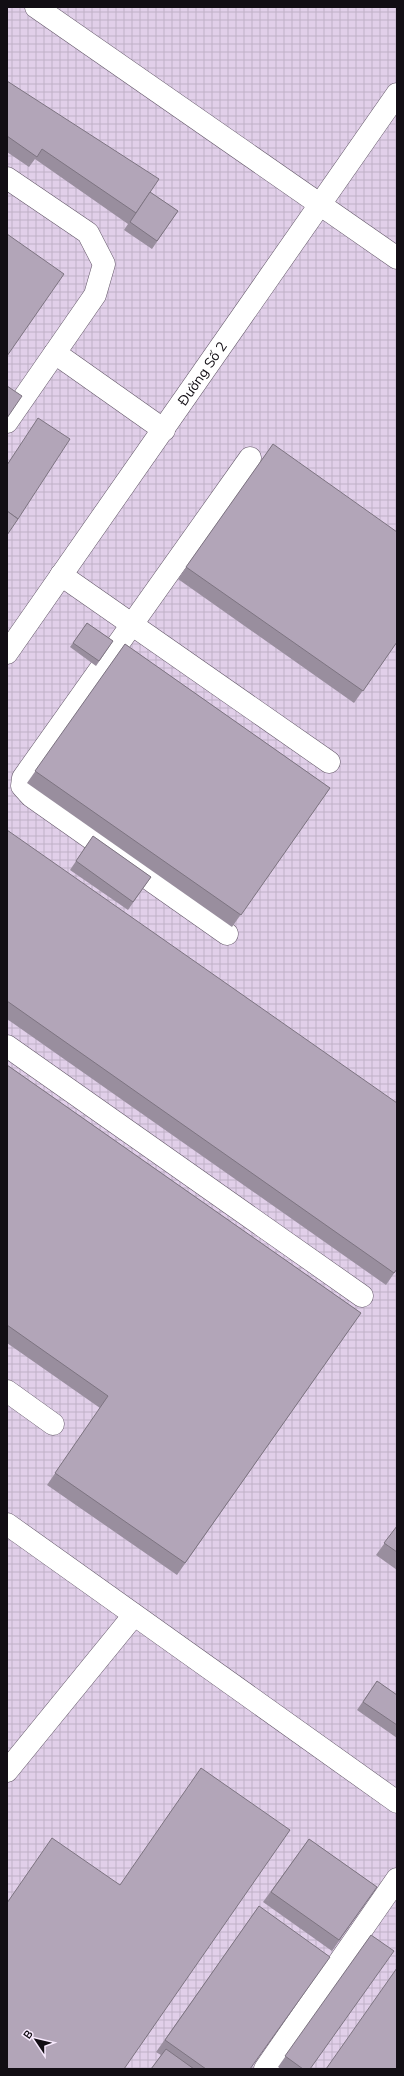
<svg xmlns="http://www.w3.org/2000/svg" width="404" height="2076" font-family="'Nunito Sans',sans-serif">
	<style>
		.industrial { fill: url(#industrial-grid) }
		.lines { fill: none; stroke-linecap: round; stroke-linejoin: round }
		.minor-casing { stroke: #65596a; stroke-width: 23 }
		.minor { stroke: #fff; stroke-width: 22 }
		.wall { fill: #998e9e }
		.building { fill: #b2a5b8; stroke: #7d7481 }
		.labels { text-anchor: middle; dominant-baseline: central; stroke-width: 3; stroke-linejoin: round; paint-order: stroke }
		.street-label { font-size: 14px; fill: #120e14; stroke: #f8eafe }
	</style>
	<defs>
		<pattern id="industrial-grid" width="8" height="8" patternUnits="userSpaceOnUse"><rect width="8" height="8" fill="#e1cfe9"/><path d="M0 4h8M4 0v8" fill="none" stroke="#c0b1c7"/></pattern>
	</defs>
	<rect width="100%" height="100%" fill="#ebddf1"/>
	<!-- industrial -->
	<rect class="industrial" x="7" y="7" width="390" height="2062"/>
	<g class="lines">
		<!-- minor casing -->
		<g class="minor-casing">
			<g id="minor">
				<path d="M36,7L397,258"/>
				<path d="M7,178L88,233L104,264L95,295L7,422"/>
				<path d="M55,353L164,430"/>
				<path d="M61,575L329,762"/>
				<path id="s1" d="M7,653L397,94"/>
				<path d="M227,934L31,796L22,786L23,778L250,458"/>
				<path d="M7,1046L362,1296"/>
				<path d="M7,1391L53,1424"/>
				<path d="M7,1524L397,1802"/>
				<path d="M7,1771L134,1615"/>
				<path d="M265,2069L397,1879"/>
			</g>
		</g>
		<!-- minor -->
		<use href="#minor" class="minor"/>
	</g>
	<!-- wall -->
	<g class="wall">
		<path d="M7,81L150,192L178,211L152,249L124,230L128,224L35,159L29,167L7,152Z"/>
		<path d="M273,444L397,642L354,703L178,579Z"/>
		<path d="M87,623L113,641L96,666L70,647Z"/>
		<path d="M125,644L330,788L232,927L27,783Z"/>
		<path d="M7,830L397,1269L386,1285L7,1019Z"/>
		<path d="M93,836L151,877L128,910L70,870Z"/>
		<path d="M7,1065L361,1313L177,1575L47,1485L100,1408L7,1343Z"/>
		<path d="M397,1526V1570L376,1555Z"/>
		<path d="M377,1681L397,1695V1738L357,1710Z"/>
		<path d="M309,1839L377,1887L332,1951L263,1902Z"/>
		<path d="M259,1906L250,2069H151L161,2055L156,2052Z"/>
		<path d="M371,1935L310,2069H281L278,2067Z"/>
	</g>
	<!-- building -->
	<g class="building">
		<path d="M7,81L159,179L136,213L42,149L37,157L7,136Z"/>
		<path d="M150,192L178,211L157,241L130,222Z"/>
		<path d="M7,234L64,274L7,356Z"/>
		<path d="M7,386L22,396L7,418Z"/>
		<path d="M38,418L70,439L18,519L7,511V465Z"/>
		<path d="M273,444L397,532V642L363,691L186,567Z"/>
		<path d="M7,511L18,519L7,535Z"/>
		<path d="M87,623L113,641L99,661L73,643Z"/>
		<path d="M125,644L330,788L241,915L35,771Z"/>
		<path d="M7,830L397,1103V1269L394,1273L7,1001Z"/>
		<path d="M93,836L151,877L133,902L76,861Z"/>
		<path d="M7,1065L361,1313L185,1563L55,1473L108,1396L7,1325Z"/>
		<path d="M397,1526V1552L384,1543Z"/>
		<path d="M377,1681L397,1695V1725L363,1702Z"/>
		<path d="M201,1768L290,1830L124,2069H7V1903L52,1838L120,1885Z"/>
		<path d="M309,1839L377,1887L339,1940L271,1892Z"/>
		<path d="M259,1906L330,1957L250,2069H206L165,2040Z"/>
		<path d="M371,1935L394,1951L310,2069H303L285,2056Z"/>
		<path d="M397,1968V2069H326Z"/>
		<path d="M166,2049L194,2069H151Z"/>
	</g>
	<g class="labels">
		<!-- street labels -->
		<g class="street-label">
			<text stroke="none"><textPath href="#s1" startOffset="341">Đường Số 2</textPath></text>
		</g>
	</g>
	<!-- border -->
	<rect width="404" height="2076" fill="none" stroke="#120e14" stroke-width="16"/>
	<!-- north arrow -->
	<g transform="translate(36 2040) rotate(305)" stroke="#f8eafe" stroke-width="3" paint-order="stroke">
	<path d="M0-3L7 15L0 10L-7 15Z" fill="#120e14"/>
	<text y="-6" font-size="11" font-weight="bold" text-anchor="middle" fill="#120e14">B</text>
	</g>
</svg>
